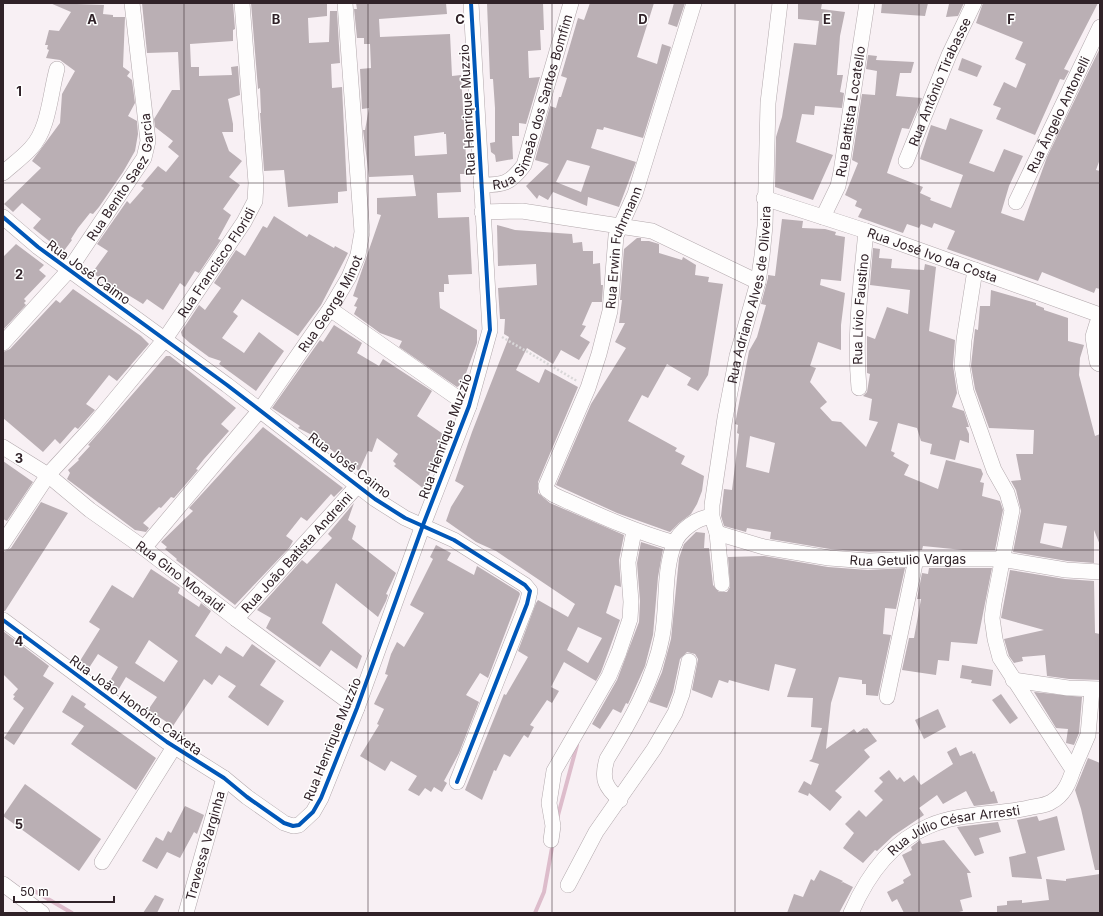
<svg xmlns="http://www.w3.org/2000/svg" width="1103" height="916" font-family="Inter,sans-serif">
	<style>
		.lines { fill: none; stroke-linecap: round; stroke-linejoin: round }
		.stream { stroke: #ddbccb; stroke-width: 4 }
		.building { fill: #baafb4; fill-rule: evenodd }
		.minor-casing { stroke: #b2a8ac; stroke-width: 16 }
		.secondary-casing { stroke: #b2a8ac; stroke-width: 22 }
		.path { stroke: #d9d7d8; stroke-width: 2.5; stroke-dasharray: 2 2; stroke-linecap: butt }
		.minor { stroke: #fefdfd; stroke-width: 15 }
		.secondary { stroke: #fefdfd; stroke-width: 21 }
		.cycleway-casing { stroke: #fff; stroke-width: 6 }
		.cycleway { stroke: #0057b8; stroke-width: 4 }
		.grid { fill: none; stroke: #302228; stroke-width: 1; stroke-opacity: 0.55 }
		.labels { text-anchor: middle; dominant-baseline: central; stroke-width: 3; stroke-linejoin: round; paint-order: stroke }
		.street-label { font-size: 13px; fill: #302228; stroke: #fff }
		.grid-label { font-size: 13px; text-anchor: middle; font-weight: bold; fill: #302228; stroke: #fff; stroke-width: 3; stroke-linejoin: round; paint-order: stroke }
	</style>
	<rect width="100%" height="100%" fill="#f8f0f4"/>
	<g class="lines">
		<!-- stream -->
		<g class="stream">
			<path d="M557,819L577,745"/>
			<path d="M31,889L72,913"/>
			<path d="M535,913L544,892L553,842"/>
		</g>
	</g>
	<!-- building -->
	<g class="building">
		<path d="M50,3L104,5L103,14L113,15V17H125L123,67L130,72L127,76L132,80L135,103L128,116L137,121L138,134L135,151L123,172L99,207L93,214L90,213L78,228L71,239L72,240L63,252L33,228L41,219L22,203L13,212L4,204L41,168L32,161L60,123L62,94L75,71L60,60L46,58L49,50L47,49L48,45H45L49,30L59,31L71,12Z"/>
		<path d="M142,3H233L235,29L233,30V41L190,44L191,67H199V76L232,75L231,67L238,66L240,95L228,99L233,124V132H222L229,151L242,161L229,177L240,185L223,209L231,215L218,239L221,240L199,273L195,271L185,287L180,283L163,310L147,299L143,304L92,273L108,251L97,244L127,201L130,204L144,188L141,186L158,166L166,172L179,156L168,147L173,141L155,127L154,119L172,90H180L178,52L147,53Z"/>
		<path d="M251,3H327V16L308,18L309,43L329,42L330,11H337L340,63L331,64L332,88L342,87L347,191L338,192V203L288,207L284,170L264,171L260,113H261L260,88L258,89Z"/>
		<path d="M356,3H446L447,14L379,19L380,37L450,34L452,76L461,75L467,174H460L461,192L437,193L438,218L469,217L472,274L448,275L449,284H444V292H439L440,308L477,330V343L462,384L457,387L399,347L402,341L380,333L354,314L357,307L354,306L358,298L353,296L381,215L377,214V198L416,196L413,175L369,177L363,130H365L369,108L362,109L360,69L371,68L370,44H364V38H357L354,9H357ZM444,132V134H446L447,154L415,156L414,136Z"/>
		<path d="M487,3H543L544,30H540L541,50L528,51L529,78L540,77L526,124L519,123V136H512L513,159L496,162L495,155L491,152L490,143L495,142V108L493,79H490Z"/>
		<path d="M590,3H654L637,57L657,64L662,44L671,47L643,138L604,127L603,130L597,129L591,148L636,162L619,207L588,197L587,206L553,192L548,200L539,195L537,199L526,186L549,164L535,160L550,106L556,108L559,97H561L567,78L561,76L578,18L584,20ZM567,160L590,166L581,192L556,182Z"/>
		<path d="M674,3H685L677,27L668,24Z"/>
		<path d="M798,3H822L821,9L845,12L840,36L837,75H843L840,92L844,93L842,108L815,106L814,115L802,114L796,142L833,155L813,200L775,187L776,137L782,117L794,43L816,45L819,21L798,19Z"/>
		<path d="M882,3H928L925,16L881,13Z"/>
		<path d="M952,3H964L958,16L946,17L949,4Z"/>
		<path d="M983,3H1098L1064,69L1069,71L1064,80L1060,79L1035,135L996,119L1001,108L993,105L1004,82L1016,88L1026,64L1015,59L1023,42L976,23Z"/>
		<path d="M1100,48V159L1096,170L1100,171V289L1096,288L1094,293L1042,272L1038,281L947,249L955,231L934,223L932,228L921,224L919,228L907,224L903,233L858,217L862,209L855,206L857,201L845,195L858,163L852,160L862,94L875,95L877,71L866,69L868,55L877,56L876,60L914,62L911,73H900L896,96L922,98L909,129L902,128L887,173L923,187L920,193L931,198L930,200L951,208L963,175L920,159L931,125L946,130L950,118L983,130L969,163L994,172L1004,149L1023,156L1009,186L1001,213L1024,221L1047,157Z"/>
		<path d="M962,58L982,66L977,77L958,70Z"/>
		<path d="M274,216L307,237L309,234L334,248L335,246L348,253L321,305L298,336L242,299L233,312L238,316L222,338L244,353L259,332L284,351L256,391L219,364L221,361L209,357L190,343L182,336L181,332L199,305L205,310L221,288L214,283L236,250L245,256L263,226L267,228Z"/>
		<path d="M782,219L803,221L802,228L825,229L836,232L835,235L845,237L841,281L821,279L820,285L845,293L841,325V350L818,342L810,366L816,368L810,382L827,402L820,408L832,421L841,422L866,447L878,422L869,420L872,399L863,396L867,392L870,374L867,373V336L875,339L887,307L908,314L910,290L870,285L873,248L880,249L879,258L892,259L891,268L924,270L925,264L936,267L929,331L955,340L953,365L957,393L952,407L964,411L969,427H966L969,434V443L960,440L955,460L930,454L932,444L921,441L917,428L898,423L891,451L895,453L893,456L909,465L904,475L938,489L946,460L981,469L983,474L980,482L984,483L982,496L1000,501L1003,510L995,550H963L923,546L922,550L869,552L830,549L770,539L771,532L747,528L746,532L724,526L721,516L724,489L732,490L739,434L737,433L738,425L735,424L749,351L757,337L766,305L761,304L768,278V275L775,276ZM750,436L775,443L769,473L746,467Z"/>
		<path d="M497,225L515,230L572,234L573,243L582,242L583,251H593V264L600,263L601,285H603L602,302H592L582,325L586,326L580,336L590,342L579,360L561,350L553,364L527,348L516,370L539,383L545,369L578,387L538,482V493L550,503L624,535L619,560L621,587L615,585L606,613L620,620L601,672L596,681L564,662L551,687L559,691L552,703L547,700L530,725L534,727L528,738L524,735L510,757L504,754L496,771L494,770L482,800L465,790L504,694L506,695L528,657L518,651L536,603L538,600L568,617L575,604L496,551L476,542L446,521L451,507L464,486L455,481L472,432L509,337L504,334L505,319H500L498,288L537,285L536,264L498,266ZM578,627L602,638L588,663L567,650Z"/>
		<path d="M637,238H641V241H649L659,244V253L682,260L683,257L696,265L695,275L709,277L708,282L723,284L708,375L698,391L687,385L691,378L667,364L648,398L642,395L628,421L677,448L675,451L685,456L681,464L704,476L702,491L697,504L691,514L679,523L670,532L617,513L556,485L591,404L626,348L615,342L625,323H619L622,300H620L624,249Z"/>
		<path d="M16,244L44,265L39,270L46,276L24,299L26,301L24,303L26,305L3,330V257Z"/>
		<path d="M73,289L141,336L149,344L117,381L109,375L86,404L95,410L78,429L75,427L60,444L55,439L43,452L3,418V352L10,349L56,300L60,303Z"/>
		<path d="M991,290L1036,303V305L1044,308V310L1068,318V341L1084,345L1080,358L1079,375L1095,436L1100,434V545L1094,530V563L1067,561L1013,552L1021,511L1016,490L1011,481L1021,480L1016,454H1033L1034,430L989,428L975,389L971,366L975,329L978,330L980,306H990ZM1044,523L1067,526L1062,548L1040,543Z"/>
		<path d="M334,325L362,343L357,353L379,366L383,359L432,391L417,416L443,434L424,489L394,466L396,464L393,461L398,454L377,438L372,452L368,451L359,471L321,442L322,440L298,428L300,426L272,408L320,340L323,342Z"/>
		<path d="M166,356H170L236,408L221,424L229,431L204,459L196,469L198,470L174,498L171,497L161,508L159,507L143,523L149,528L146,532L135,530L67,479L70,473L68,470L79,460L78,459L90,446L88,445Z"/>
		<path d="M263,427L343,488L334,497L331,494L307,521L301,517L286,536L293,541L289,548L235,605L176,560L177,559L165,549L167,547L161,542L193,511L189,508Z"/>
		<path d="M3,461L33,482L7,521L3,519Z"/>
		<path d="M41,502L68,513L5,611H3V552L11,548Z"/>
		<path d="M354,503L348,520L356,526L352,539L396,573L386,594L388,595L386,601L378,617L336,583L322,623L362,656L357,669L331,650L320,667L266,628L271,618L257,610L302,560L307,564L332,538L328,534Z"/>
		<path d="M696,532L705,533L704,548H709L713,585L719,592H727L730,587L728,557L764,556L828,567L868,570L905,568L896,609L885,608L883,634L891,635L878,696L866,695V684H862V680L839,677L831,703L826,749L854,729L857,733L864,728L865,729L867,728L877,741L864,750L870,757L835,791L842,797L830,811L809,793L808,796L798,792L804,781L811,785L819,764L809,761L812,759L822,728L811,727L813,698L787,697L796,669L775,664L769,691L729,680L728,683L719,680L712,698L692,690L698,659L695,654L687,652L680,659L673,692L667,708L649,702L662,672L671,639L679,558L684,544Z"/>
		<path d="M641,542L663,549L658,577L653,635L645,666L628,704L626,703L621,713L613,709L600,729L592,724L617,680L639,622L640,601L637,563Z"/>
		<path d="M436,545L451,553L447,560L474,575L477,566L519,592L520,594L488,678L480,673L466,695L479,702L459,753L444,781L447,783L442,792L434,787L431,792L425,788L419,796L408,790L417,776L391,761L385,771L360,756L379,725L377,724L384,709L374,704L388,675L385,674L391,654L397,642L404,647L424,613L410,605L433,559L430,557Z"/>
		<path d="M929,568H992L977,644L951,642L949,661L938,660L936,675L902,670L909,638H914L921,599H917L922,573L928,574Z"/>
		<path d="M151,569L180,588L178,593L199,607L201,603L211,611L195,636L221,654L226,646L243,657L252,644L276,661L260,685L284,701L268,726L228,697L236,686L219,675L212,685L204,679L173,726L148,710L157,697L126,677L117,692L107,686L118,667L98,654L87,671L78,664L100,629L89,622L112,585L133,598ZM149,640L178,661L164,682L135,663Z"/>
		<path d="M1010,570L1065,579L1094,581L1095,633L1100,634V680L1069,679L1047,676L1045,655L1022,657L1023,661L1014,663L1009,656L1004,639L1044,630L1001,618Z"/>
		<path d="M3,631L49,666L43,676L54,683L14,745L4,738L24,708L13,699L15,696L13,695L18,689L3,674Z"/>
		<path d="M962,665L993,670L991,686L971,683L972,680L960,678Z"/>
		<path d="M1034,692L1082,697L1079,733L1074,745L1066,743L1068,729L1056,728Z"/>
		<path d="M1001,694L1018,718L1010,724L992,700Z"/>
		<path d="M72,695L86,704L84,707L156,758L136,790L71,744L84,726L62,712Z"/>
		<path d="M938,709L946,727L924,739L915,720Z"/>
		<path d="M956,747L960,756L972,751L973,754L975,753L991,792L994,791L998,803L974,806L966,791L943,804L937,795L919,808L924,815L893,836L877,851L875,850L863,863L843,848L854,833L845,824L859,810L866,817L883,800L874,791L883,782L879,778L889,770L897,780L900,777L904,782L914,775L921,785L953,764L947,752Z"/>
		<path d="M1088,758L1100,763V870H1095L1081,809L1075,790Z"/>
		<path d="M25,784L101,839L79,871L3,816Z"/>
		<path d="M185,806L204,815L197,834L194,832L180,858L167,852L157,869L142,861L156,837L163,841L168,831L171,833Z"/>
		<path d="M1037,816L1039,821L1057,816L1065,850L1037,857L1042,879L1012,877L1009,857L1026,853L1017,820Z"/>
		<path d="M998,822L1001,832L979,838L984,853L975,856L957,827Z"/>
		<path d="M920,840L922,844L944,840L971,873H967L972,897L960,900L963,911L955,913H904L897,899L892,902L887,892L904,883L903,880L911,875L902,855L912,850L911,847Z"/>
		<path d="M820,870L843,881L841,883L843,882L853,887L839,913H787L794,894L803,897L811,879L814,881Z"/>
		<path d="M1100,874V912L997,913V906L1007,905V901L1022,900V903L1049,900L1046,879L1066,881V879Z"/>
		<path d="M155,895L164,899L157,913H143Z"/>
	</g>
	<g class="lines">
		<!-- minor casing -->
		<g class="minor-casing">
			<g id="minor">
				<path id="s1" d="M906,161L949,55L974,3"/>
				<path d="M3,173C12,165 23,157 31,148C49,129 50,94 57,69"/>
				<path id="s2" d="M481,185C503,185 510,184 524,165L571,3"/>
				<path id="s3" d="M764,198L866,231L1100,315"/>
				<path id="s4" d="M1016,202L1100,27"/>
				<path d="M482,212L522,211L652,231L758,282"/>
				<path d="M3,217L38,247L227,385L375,499L405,518L454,540L525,585L530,591L527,604L457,782"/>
				<path id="s5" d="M823,217L838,186L841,172L867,3"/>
				<path d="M330,309L469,406"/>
				<path id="s6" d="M3,343L69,270L144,158L148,141L132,3"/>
				<path id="s7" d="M859,388C854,335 861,283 866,231"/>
				<path id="s8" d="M3,447L48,475L90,510L144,548L236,619L357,708"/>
				<path id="s9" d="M717,533L764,547L829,558L869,561L916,559H1001L1066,570L1100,572"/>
				<path id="s10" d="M3,543L48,475L93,426L165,339L244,222L255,201L256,183L242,3"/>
				<path id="s11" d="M675,543C632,531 594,513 554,495L547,490L546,486L588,388L599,354L610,311L616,236L635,194L694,3"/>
				<path id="s12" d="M144,548L260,410L330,309L349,277L358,255L362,232L345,3"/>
				<path id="s13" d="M722,584L717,533L712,517V505L725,418L737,356L758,282L762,256L765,226L768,103L780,3"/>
				<path id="s14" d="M236,619L358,485"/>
				<path d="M3,620L167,742L224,778L247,797L284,823L293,826L299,825L313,812L321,798L357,708L423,525L469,406L490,330L471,3"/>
				<path d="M1013,680L1068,688L1100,689"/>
				<path d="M887,697L916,559"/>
				<path d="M1073,770L1088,735L1092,690"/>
				<path d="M620,800C605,787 601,779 607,759C630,722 654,680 662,637C668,606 663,574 674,544C679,531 698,516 712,517"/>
				<path d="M551,840L553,826L549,803L554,771L609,676L619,652L630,619L631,602L628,562L634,531"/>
				<path d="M102,862L174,747"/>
				<path d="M3,884L42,913"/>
				<path d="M568,885L596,832L654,749L675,713L682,694L689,661"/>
				<path id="s15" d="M186,913L224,778"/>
				<path id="s16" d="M851,913C867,876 891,842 929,826C959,813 995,815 1028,808C1035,806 1045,806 1051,802C1064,795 1069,783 1073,770L1000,658L995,639L992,618L994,603L1012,510L1007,493L994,470L966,391L962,366L964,340L975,270"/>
			</g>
		</g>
		<!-- secondary casing -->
		<g class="secondary-casing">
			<path id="secondary" d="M1100,324L1096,337L1100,361"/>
		</g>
		<!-- path -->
		<path class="path" d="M502,337L577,381"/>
		<!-- minor -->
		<use href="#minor" class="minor"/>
		<!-- secondary -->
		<use href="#secondary" class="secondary"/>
		<!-- cycleway casing -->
		<g class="cycleway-casing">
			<g id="cycleway">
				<path d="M3,217L38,247L227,385L375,499L405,518L454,540L525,585L530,591L527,604L457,782"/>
				<path d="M3,620L167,742L224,778L247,797L284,823L293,826L299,825L313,812L321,798L357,708L423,525L469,406L490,330L471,3"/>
			</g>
		</g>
		<!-- cycleway -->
		<use href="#cycleway" class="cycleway"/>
	</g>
	<!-- grid -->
	<path class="grid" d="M184,3V913M368,3V913M552,3V913M735,3V913M919,3V913M3,183H1100M3,366H1100M3,550H1100M3,733H1100"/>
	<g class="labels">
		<!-- street labels -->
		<g class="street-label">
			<text stroke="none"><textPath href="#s1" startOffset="86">Rua Antônio Tirabasse</textPath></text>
			<text stroke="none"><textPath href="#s2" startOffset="109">Rua Simeão dos Santos Bomfim</textPath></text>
			<text transform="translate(467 110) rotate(-93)">Rua Henrique Muzzio</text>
			<text stroke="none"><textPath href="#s5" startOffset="110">Rua Battista Locatello</textPath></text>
			<text stroke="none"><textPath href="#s4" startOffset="97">Rua Ângelo Antonelli</textPath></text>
			<text stroke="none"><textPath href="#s6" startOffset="207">Rua Benito Saez Garcia</textPath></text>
			<text stroke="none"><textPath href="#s11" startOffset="395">Rua Erwin Fuhrmann</textPath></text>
			<text stroke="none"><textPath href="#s3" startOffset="178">Rua José Ivo da Costa</textPath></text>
			<text stroke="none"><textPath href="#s10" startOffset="353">Rua Francisco Floridi</textPath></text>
			<text transform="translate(89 272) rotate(36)">Rua José Caimo</text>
			<text stroke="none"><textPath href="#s13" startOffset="294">Rua Adriano Alves de Oliveira</textPath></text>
			<text stroke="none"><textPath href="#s12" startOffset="308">Rua George Minot</textPath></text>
			<text stroke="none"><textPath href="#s7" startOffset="79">Rua Lívio Faustino</textPath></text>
			<text transform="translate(445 436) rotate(-70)">Rua Henrique Muzzio</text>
			<text transform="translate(350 465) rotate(37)">Rua José Caimo</text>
			<text stroke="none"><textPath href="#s14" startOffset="90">Rua João Batista Andreini</textPath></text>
			<text stroke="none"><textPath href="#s9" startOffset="194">Rua Getulio Vargas</textPath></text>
			<text stroke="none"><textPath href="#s8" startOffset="220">Rua Gino Monaldi</textPath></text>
			<text transform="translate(136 705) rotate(36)">Rua João Honório Caixeta</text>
			<text transform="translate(332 739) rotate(-68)">Rua Henrique Muzzio</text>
			<text stroke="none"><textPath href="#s16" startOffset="142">Rua Júlio César Arresti</textPath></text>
			<text stroke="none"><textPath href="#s15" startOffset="70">Travessa Varginha</textPath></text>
		</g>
	</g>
	<g class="grid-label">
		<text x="92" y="24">A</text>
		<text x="276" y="24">B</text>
		<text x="460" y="24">C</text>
		<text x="643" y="24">D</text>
		<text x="827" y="24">E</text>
		<text x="1011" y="24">F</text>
		<text x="19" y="96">1</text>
		<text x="19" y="279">2</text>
		<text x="19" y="463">3</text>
		<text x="19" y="646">4</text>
		<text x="19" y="829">5</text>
	</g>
	<!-- border -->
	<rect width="1103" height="916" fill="none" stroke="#302228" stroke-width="8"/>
	<!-- scale -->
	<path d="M14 896v6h100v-6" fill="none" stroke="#302228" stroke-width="2"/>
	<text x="20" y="896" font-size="12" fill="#302228" stroke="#ffffff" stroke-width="3" paint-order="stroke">50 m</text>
</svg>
